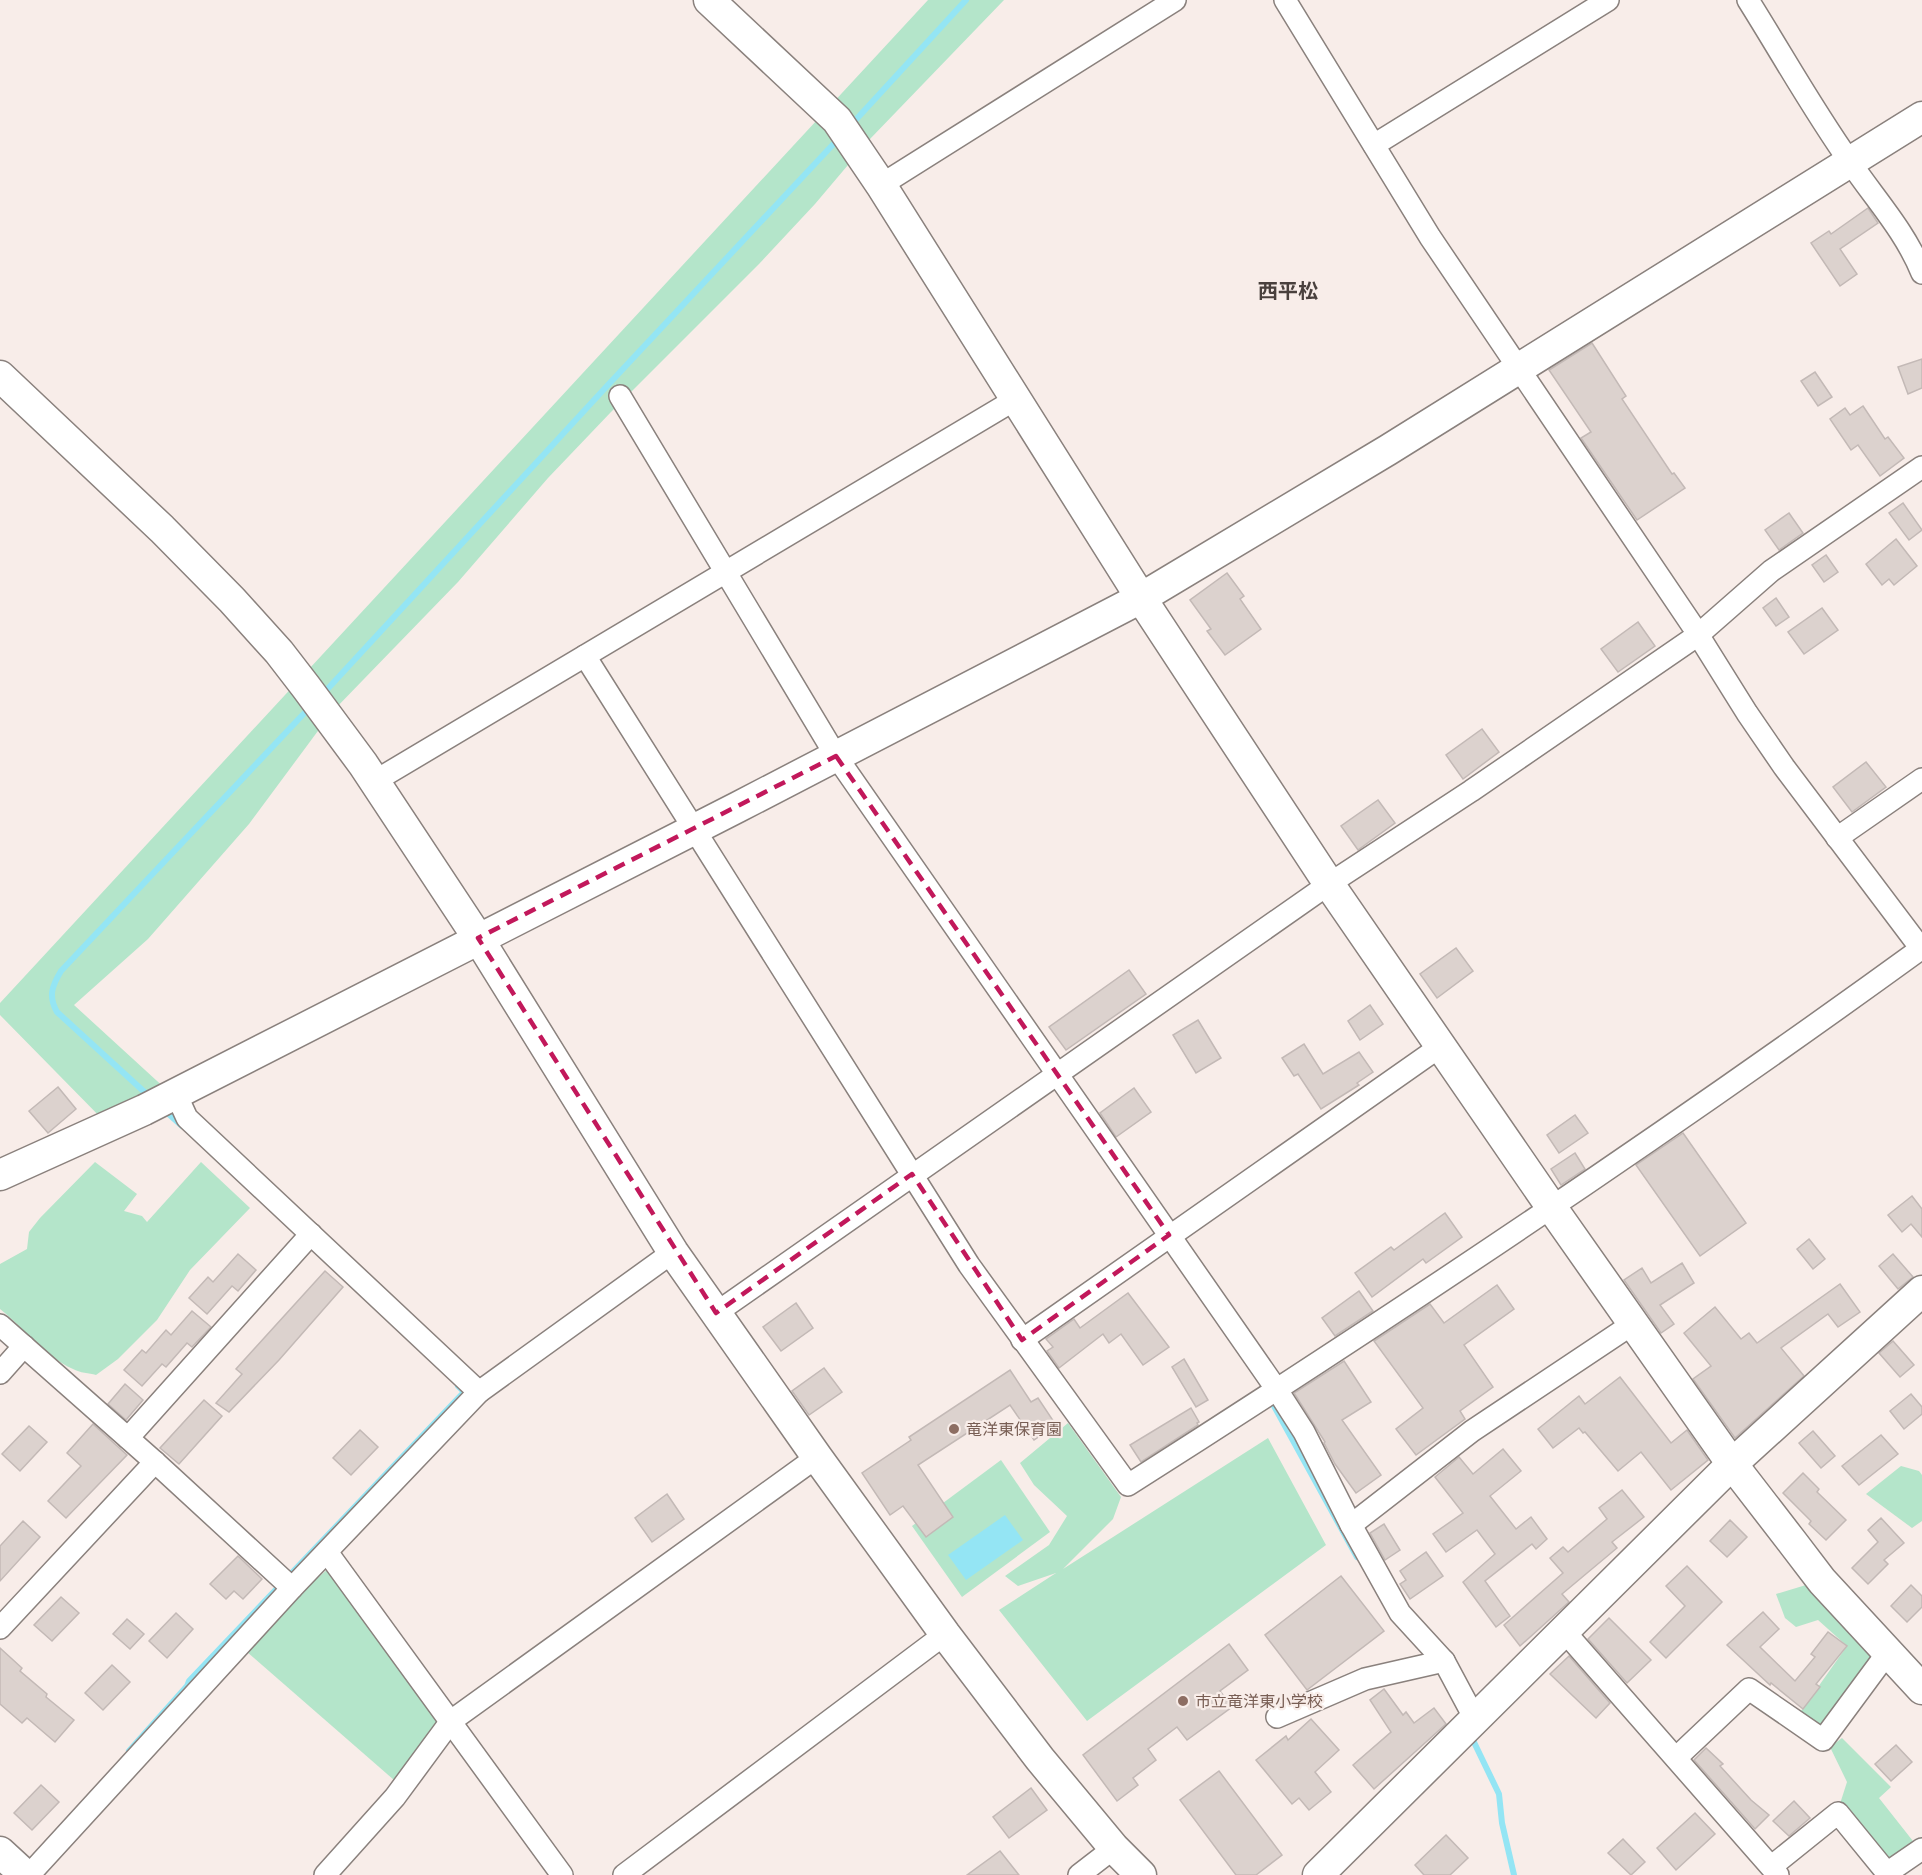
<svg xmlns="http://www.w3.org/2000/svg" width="1922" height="1875" font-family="'IBM Plex Sans','Noto Sans JP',sans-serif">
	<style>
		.green { fill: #b4e5ca }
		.water { fill: #94e5f4 }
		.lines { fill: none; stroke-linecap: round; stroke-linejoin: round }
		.stream { stroke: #94e5f4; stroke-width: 6 }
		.building { fill: #dcd2ce; stroke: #c3b9b6; stroke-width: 1.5 }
		.street-casing { stroke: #8a817d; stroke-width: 24 }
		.secondary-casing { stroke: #8a817d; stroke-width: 33 }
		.street { stroke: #fff; stroke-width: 21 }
		.secondary { stroke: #fff; stroke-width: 30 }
		.marked { fill: none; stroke: #c2185b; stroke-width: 4.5; stroke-dasharray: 12 8; stroke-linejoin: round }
		.education-dot { fill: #8d6e63; stroke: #f8ede9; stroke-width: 2 }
		.labels { text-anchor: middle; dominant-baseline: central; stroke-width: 4.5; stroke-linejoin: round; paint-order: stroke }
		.education-label { font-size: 16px; fill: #785e54; stroke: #f8ede9; text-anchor: start }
		.quarter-label { font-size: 20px; font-weight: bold; fill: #49403d; stroke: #f8ede9 }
	</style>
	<rect width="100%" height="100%" fill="#f8ede9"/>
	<!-- green -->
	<g class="green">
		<path d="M928,0H1004L870,139L815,204L759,264L611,412L548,478L458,582L332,712L249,824L148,939L74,1005L180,1102L109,1126L0,1015V1003Z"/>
		<path d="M95,1162L137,1194L124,1211L142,1216L147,1222L201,1162L250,1208L190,1270L157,1320L118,1359L96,1375C89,1373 80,1373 73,1369C44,1356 25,1329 0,1309V1264L27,1249L29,1232L40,1218Z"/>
		<path d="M1068,1423L1121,1497L1113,1519L1063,1569L1268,1438L1326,1545L1087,1721L999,1610L1056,1573L1018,1586L1005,1576L1049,1545L1067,1516L1034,1485L1020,1463Z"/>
		<path d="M1001,1460L1050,1532L962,1597L912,1526Z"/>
		<path d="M1901,1466L1919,1471L1922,1475V1521L1912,1528L1866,1494Z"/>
		<path d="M335,1563L451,1721L402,1787L239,1645Z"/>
		<path d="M1806,1585L1872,1654L1865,1684L1823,1740L1794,1721L1847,1646L1818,1620L1796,1627L1785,1618L1776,1594Z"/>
		<path d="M1842,1738L1891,1787L1879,1798L1920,1850L1887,1873L1838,1810L1847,1782L1830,1747Z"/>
	</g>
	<!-- water -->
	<path class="water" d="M1005,1515L1023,1540L966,1580L948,1555Z"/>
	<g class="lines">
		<!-- stream -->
		<g class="stream">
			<path d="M851,125L966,0"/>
			<path d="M322,695L607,386L840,137"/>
			<path d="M151,1098L57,1012C48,996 52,986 61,971L311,706"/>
			<path d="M163,1109L182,1126"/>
			<path d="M1269,1397L1357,1557"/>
			<path d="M1471,1736L1499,1794L1502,1823L1514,1875"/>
			<path d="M129,1751L187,1686L189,1681L464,1392L458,1386"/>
		</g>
	</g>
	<!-- building -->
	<g class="building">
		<path d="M1868,208L1878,223L1840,249L1857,274L1840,286L1811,243L1829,231L1831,234Z"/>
		<path d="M1592,343L1626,396L1622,399L1672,474L1674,473L1685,488L1637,520L1581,438L1591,432L1549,370Z"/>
		<path d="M1922,359V388L1908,394L1898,367Z"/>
		<path d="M1815,372L1832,397L1818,406L1801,381Z"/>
		<path d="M1863,406L1885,439L1888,437L1904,458L1880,476L1858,445L1851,450L1830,419L1845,408L1850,415Z"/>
		<path d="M1903,503L1922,530L1909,540L1889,513Z"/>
		<path d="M1789,513L1803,533L1779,550L1765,530Z"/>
		<path d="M1896,539L1917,566L1894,585L1889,579L1882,585L1866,564Z"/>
		<path d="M1826,555L1838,572L1824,582L1812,565Z"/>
		<path d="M1227,573L1244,596L1240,599L1261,629L1225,655L1207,631L1211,629L1190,600Z"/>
		<path d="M1776,598L1789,617L1776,626L1763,608Z"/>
		<path d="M1822,608L1838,630L1804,654L1788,632Z"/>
		<path d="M1638,622L1655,646L1618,672L1601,649Z"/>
		<path d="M1482,729L1499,752L1463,779L1446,755Z"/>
		<path d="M1866,762L1886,787L1852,812L1833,787Z"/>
		<path d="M1378,800L1395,823L1358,850L1341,826Z"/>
		<path d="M1456,948L1473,971L1437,998L1420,974Z"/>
		<path d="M1129,970L1146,994L1066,1050L1049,1027Z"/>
		<path d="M1370,1005L1383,1024L1360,1040L1348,1021Z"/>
		<path d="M1198,1020L1221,1058L1196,1073L1173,1035Z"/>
		<path d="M1304,1044L1323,1074L1359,1052L1373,1072L1357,1083L1359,1085L1321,1109L1298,1074L1294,1076L1282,1058Z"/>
		<path d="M58,1087L76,1109L48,1133L29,1111Z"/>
		<path d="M1134,1088L1151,1112L1116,1137L1100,1113Z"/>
		<path d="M1575,1115L1588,1133L1559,1153L1547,1135Z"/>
		<path d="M1683,1133L1746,1223L1700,1256L1636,1165Z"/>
		<path d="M1575,1153L1585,1169L1561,1185L1551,1169Z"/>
		<path d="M1912,1196L1922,1209V1237L1911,1224L1902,1232L1888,1215Z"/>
		<path d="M1445,1213L1462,1237L1426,1263L1423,1259L1372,1297L1355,1273L1391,1247L1394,1250Z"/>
		<path d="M1809,1239L1825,1259L1813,1269L1797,1249Z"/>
		<path d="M238,1254L256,1270L238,1291L232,1286L207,1314L189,1298L208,1277L213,1282Z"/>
		<path d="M1893,1254L1913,1277L1898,1289L1879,1266Z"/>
		<path d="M1682,1263L1694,1283L1660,1305L1674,1324L1661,1333L1624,1280L1642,1268L1651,1283Z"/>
		<path d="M325,1271L343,1287L279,1360L229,1412L216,1403L242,1374L236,1369Z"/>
		<path d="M1840,1284L1860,1312L1838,1327L1828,1314L1781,1348L1804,1376L1735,1438L1693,1379L1711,1366L1684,1333L1715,1307L1741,1339L1749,1333L1757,1343Z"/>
		<path d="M1497,1285L1514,1309L1464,1345L1493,1387L1460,1411L1465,1419L1416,1455L1396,1429L1423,1408L1374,1341L1430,1304L1444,1323Z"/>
		<path d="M1359,1291L1373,1311L1335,1336L1322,1318Z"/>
		<path d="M1128,1293L1169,1347L1143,1365L1121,1334L1109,1343L1103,1334L1059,1368L1047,1351L1053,1347L1046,1339L1074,1319L1080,1328Z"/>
		<path d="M796,1303L813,1328L781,1351L763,1327Z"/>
		<path d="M192,1311L211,1327L192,1347L187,1343L166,1367L162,1364L142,1386L124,1370L142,1350L146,1353L166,1330L171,1335Z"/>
		<path d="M1893,1341L1914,1365L1900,1377L1879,1353Z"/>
		<path d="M1184,1359L1208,1400L1196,1407L1172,1367Z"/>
		<path d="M1344,1361L1371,1402L1342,1420L1381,1475L1356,1493L1335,1464L1324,1443L1325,1442L1294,1393Z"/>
		<path d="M824,1368L842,1392L809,1415L792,1391Z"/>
		<path d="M1010,1370L1031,1402L1038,1398L1056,1425L1034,1440L1010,1405L918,1465L953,1517L926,1537L903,1506L890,1515L862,1473L911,1440L909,1437Z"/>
		<path d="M1620,1377L1671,1443L1687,1430L1708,1460L1671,1490L1641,1452L1618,1471L1585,1432L1583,1433L1579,1428L1553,1448L1538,1429L1579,1396L1585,1404Z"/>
		<path d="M125,1384L143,1400L126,1420L108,1404Z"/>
		<path d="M1911,1394L1922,1407V1414L1904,1429L1890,1411Z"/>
		<path d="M204,1400L222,1416L179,1464L160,1448Z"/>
		<path d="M1191,1408L1199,1422L1197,1423L1198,1425L1141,1462L1130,1445Z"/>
		<path d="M93,1424L127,1455L66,1518L48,1501L81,1466L67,1453Z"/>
		<path d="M29,1426L47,1442L20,1471L2,1454Z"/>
		<path d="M360,1430L378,1447L351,1475L333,1458Z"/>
		<path d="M1813,1431L1835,1456L1821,1468L1799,1443Z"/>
		<path d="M1881,1435L1898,1454L1859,1485L1842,1466Z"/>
		<path d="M1503,1449L1521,1471L1490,1496L1516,1529L1531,1517L1547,1539L1536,1549L1532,1544L1485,1581L1510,1616L1496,1627L1463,1582L1495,1554L1477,1530L1446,1552L1433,1534L1463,1513L1435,1477L1459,1457L1473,1474Z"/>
		<path d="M1803,1473L1819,1489L1817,1492L1846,1520L1826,1540L1809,1524L1811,1521L1783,1493Z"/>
		<path d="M1622,1490L1644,1517L1612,1542L1617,1548L1562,1594L1569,1602L1520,1646L1504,1625L1563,1573L1550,1558L1563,1547L1568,1552L1607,1519L1599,1508Z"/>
		<path d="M667,1494L684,1519L652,1542L635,1518Z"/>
		<path d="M1881,1518L1904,1543L1884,1560L1888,1564L1868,1584L1852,1568L1878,1542L1868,1530Z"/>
		<path d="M1730,1520L1747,1537L1727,1557L1710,1541Z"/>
		<path d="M23,1521L40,1537L0,1581V1546Z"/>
		<path d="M1384,1524L1400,1550L1385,1560L1370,1533Z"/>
		<path d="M1426,1552L1443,1576L1410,1599L1400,1584L1406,1580L1400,1571Z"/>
		<path d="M238,1556L262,1579L243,1599L234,1591L226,1599L210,1584Z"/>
		<path d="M1687,1566L1722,1602L1666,1658L1650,1642L1685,1606L1666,1586Z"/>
		<path d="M1341,1576L1384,1631L1307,1690L1265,1635Z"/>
		<path d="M1911,1585L1922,1596V1607L1907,1622L1891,1606Z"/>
		<path d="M61,1597L79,1613L52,1641L34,1625Z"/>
		<path d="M1763,1612L1779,1629L1760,1647L1795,1681L1815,1657L1811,1654L1828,1632L1847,1646L1816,1684L1820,1687L1803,1709L1771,1683L1770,1685L1727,1645Z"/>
		<path d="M176,1613L193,1629L167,1658L149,1641Z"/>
		<path d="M1609,1618L1651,1660L1627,1683L1588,1639Z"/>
		<path d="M127,1619L144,1634L130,1649L113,1634Z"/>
		<path d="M1229,1644L1248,1670L1220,1691L1232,1707L1187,1740L1177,1727L1148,1749L1156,1760L1133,1778L1138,1785L1117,1801L1083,1755Z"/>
		<path d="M0,1648L22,1668L20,1671L47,1694L46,1697L74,1720L55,1742L27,1718L22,1723L0,1704Z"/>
		<path d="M1569,1656L1610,1703L1596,1718L1550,1674Z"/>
		<path d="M112,1665L130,1682L103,1710L85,1693Z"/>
		<path d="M1384,1689L1403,1715L1406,1712L1414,1723L1434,1708L1446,1724L1374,1789L1353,1765L1391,1732L1370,1700Z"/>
		<path d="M1311,1719L1339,1750L1315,1772L1331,1792L1309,1810L1299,1798L1292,1804L1256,1760L1286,1736L1288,1740Z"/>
		<path d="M1896,1745L1912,1762L1891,1781L1875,1764Z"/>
		<path d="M1706,1748L1723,1764L1720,1766L1751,1800L1769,1815L1755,1829L1694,1760Z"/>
		<path d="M1219,1771L1282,1855L1256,1875H1236L1180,1800Z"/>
		<path d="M41,1785L59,1802L32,1830L14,1813Z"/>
		<path d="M1031,1788L1047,1810L1009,1838L993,1817Z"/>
		<path d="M1794,1801L1810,1818L1789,1836L1773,1821Z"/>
		<path d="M1695,1813L1715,1834L1676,1870L1657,1848Z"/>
		<path d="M1446,1835L1468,1858L1450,1875H1424L1415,1865Z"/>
		<path d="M1623,1839L1645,1862L1631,1875L1608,1853Z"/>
		<path d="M1000,1851L1019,1875H967Z"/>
	</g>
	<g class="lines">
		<!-- street casing -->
		<g class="street-casing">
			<g id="street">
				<path d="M1285,0L1430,237L1692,625L1747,713L1784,767L1922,950"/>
				<path d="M1748,0C1782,54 1813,110 1850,162C1875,199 1905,231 1922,273"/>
				<path d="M1374,145L1608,0"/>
				<path d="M881,185L1175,0"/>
				<path d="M620,396L836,756L1277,1390L1304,1432L1351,1525L1400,1613L1444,1661L1475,1719"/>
				<path d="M585,656L969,1265L1128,1485C1398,1313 1663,1136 1922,948"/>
				<path d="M375,781L1016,399"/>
				<path d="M1837,838L1922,779"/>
				<path d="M176,1094L187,1118L479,1392"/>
				<path d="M716,1313L1329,884L1471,791L1698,635L1771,571L1922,467"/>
				<path d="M0,1325L155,1462L292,1588"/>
				<path d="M1022,1340L1441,1046"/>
				<path d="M0,1373L24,1346"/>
				<path d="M128,1438L311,1234"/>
				<path d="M1351,1525L1472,1431L1634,1323"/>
				<path d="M327,1552L562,1875"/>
				<path d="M0,1628L155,1462"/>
				<path d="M1564,1631L1778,1875"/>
				<path d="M1277,1717L1365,1679L1444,1661"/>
				<path d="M1676,1758L1749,1689L1823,1740L1888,1652"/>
				<path d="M1772,1866L1838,1813L1887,1873L1922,1849"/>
				<path d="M29,1875L292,1588L479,1392L673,1252"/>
				<path d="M325,1875L395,1797L451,1721L817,1457"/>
				<path d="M624,1875L945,1634"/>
				<path d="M1079,1875L1114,1848"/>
			</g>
		</g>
		<!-- secondary casing -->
		<g class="secondary-casing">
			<g id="secondary">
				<path d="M709,0L837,120L881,185L1141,598L1329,884L1552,1208L1732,1464L1793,1543L1822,1581L1922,1689"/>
				<path d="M0,376L162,529L232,600L279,652L306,687L363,764L478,938L673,1252L817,1457L945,1634L1040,1759L1114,1848L1141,1875"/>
				<path d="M0,1175L144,1110L738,807L1141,598L1388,450L1922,117"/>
				<path d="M0,1852L25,1875"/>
				<path d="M1318,1875L1732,1464L1922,1291"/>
			</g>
		</g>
		<!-- street -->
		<use href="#street" class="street"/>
		<!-- secondary -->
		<use href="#secondary" class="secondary"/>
	</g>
	<!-- marked area -->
	<path class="marked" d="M836,756L1169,1235L1022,1340L912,1174L716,1313L478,938Z"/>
	<!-- markers -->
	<g class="education-dot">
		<circle cx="954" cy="1429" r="6"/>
		<circle cx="1183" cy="1701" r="6"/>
	</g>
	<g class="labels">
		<!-- education labels -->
		<g class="education-label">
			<text x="966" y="1429">竜洋東保育園</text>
			<text x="1195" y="1701">市立竜洋東小学校</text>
		</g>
		<!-- quarter labels -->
		<g class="quarter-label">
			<text x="1288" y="290">西平松</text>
		</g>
	</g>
</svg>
